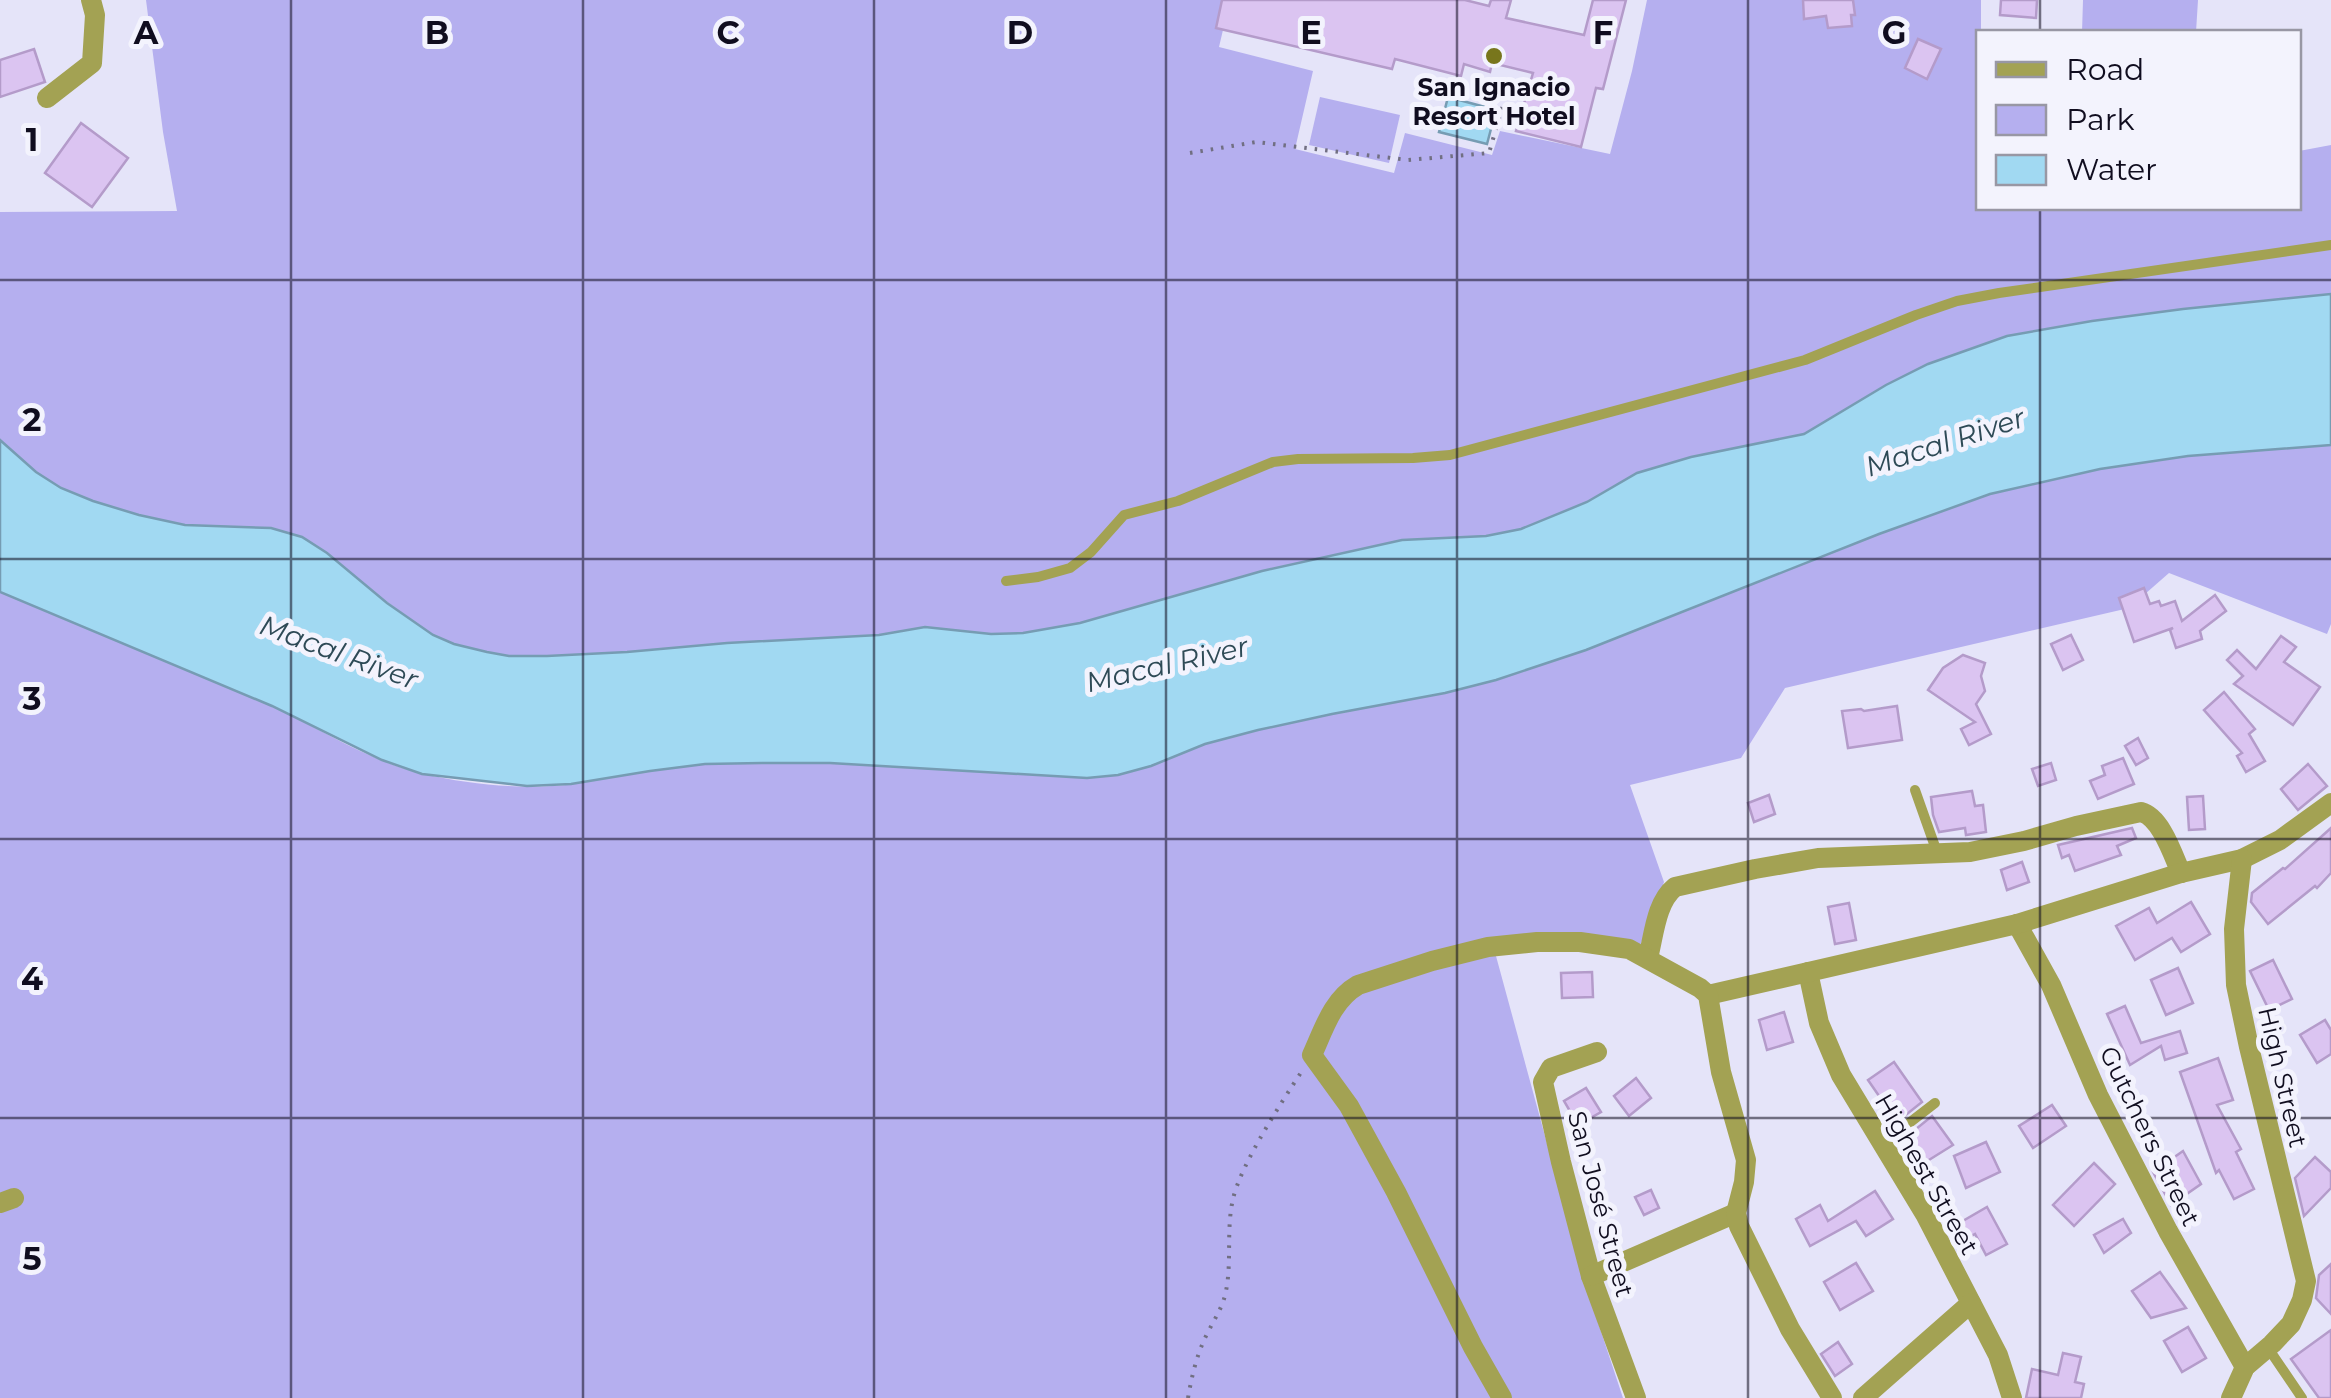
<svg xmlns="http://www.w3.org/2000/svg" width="2331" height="1398" font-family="Montserrat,sans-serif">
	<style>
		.green { fill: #b5afef }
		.water { fill: #a1d9f2; stroke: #769cb3; stroke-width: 2.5 }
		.building { fill: #dbc4f1; stroke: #b49bca; stroke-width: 2.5 }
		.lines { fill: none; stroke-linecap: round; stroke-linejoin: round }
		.path { stroke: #716f82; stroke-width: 4; stroke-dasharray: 2.5 8; stroke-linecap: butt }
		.service { stroke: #a3a253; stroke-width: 10 }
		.minor { stroke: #a3a253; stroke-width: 20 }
		.grid { fill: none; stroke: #100d1f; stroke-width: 2.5; stroke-opacity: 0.55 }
		.poi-dot { fill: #78761c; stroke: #f3f3fd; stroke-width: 4 }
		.labels { text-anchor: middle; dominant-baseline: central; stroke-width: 10; stroke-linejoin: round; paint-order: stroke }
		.poi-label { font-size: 25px; font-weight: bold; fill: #100d1f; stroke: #f3f3fd }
		.street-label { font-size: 25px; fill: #100d1f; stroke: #f3f3fd }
		.water-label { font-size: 28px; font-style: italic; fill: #2e4a56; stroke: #f3f3fd }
		.grid-label { font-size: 32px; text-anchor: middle; font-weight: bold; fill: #100d1f; stroke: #f3f3fd; stroke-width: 10; stroke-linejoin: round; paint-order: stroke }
	</style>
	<rect width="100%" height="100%" fill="#e5e4f9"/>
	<!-- green -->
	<g class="green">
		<path d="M146,0H1230L1219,47L1313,71L1295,149L1394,173L1405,133L1492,155L1500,131L1610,154L1632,71L1647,0H1981V32H1978V208H2298L2299,151L2331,145V294L2092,321L1804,434L1615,485L1587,502L1521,529L1486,536L1402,540L1262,571L1080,623L1023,633L991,634L925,627L879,635L727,643L627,652L547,656H509L487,652L454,644L433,635L358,581L271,528L185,525L139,515L93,501L61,488L36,472L0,440V212L177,211L163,132Z"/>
		<path d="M2083,0H2198L2196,32H2082Z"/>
		<path d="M1320,97L1400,115L1389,163L1309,145Z"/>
		<path d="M2331,445V624L2327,634L2169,573L2129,608L1785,688L1741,758L1630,785L1664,882L1640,946L1493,945L1585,1283L1623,1398H0V592C92,626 183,665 272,706C321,729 370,762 424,774C471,785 526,790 574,784C619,777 664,767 709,764C835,758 961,772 1087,778L1118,775L1151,766L1205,744L1258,730L1332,714L1445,693L1496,680L1586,650L1879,534L1990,494L2100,469L2188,456Z"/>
	</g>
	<!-- water -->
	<g class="water">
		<path d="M1448,97L1496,110L1487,144L1439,132Z"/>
		<path d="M2331,294V445L2188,456L2100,469L1990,494L1879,534L1586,650L1496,680L1445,693L1332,714L1258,730L1205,744L1151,766L1118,775L1087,778L830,763H762L705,764L650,771L571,784L527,786L422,774L382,760L272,706L0,592V440L36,472L61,488L93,501L139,515L185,525L271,528L302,537L327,553L387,603L433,635L454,644L487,652L509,656H547L627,652L727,643L879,635L925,627L991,634L1023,633L1080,623L1262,571L1402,540L1486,536L1521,529L1587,502L1637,473L1691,457L1804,434L1886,385L1928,364L2007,336L2092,321L2183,309Z"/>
	</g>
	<!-- building -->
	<g class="building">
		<path d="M1222,0H1465L1489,6L1491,0H1511L1506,18L1584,35L1593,0H1626L1603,89L1596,88L1581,147L1516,131L1533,73L1492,63L1490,72L1464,64L1461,76L1395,59L1392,69L1216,28Z"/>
		<path d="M1803,0H1853L1855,15H1851L1852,26L1828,28L1826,16L1804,19Z"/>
		<path d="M2001,0H2037L2036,18L2000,15Z"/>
		<path d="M1918,39L1941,49L1927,79L1905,68Z"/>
		<path d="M34,49L45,82L0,97V60Z"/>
		<path d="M81,123L128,158L92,207L45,173Z"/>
		<path d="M2144,588L2150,604L2159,601L2161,606L2175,601L2182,621L2215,595L2226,611L2200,631L2202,639L2176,648L2170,630L2173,628L2134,642L2119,598Z"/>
		<path d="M2071,635L2083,660L2063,670L2051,644Z"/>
		<path d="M2281,636L2296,647L2284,662L2320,687L2293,725L2234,684L2243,676L2227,660L2237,650L2256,669Z"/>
		<path d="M1963,655L1985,663L1981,676L1985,691L1976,704L1991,734L1969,745L1961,729L1975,722L1928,690L1943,668Z"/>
		<path d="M2224,692L2255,729L2249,734L2265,761L2246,772L2237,756L2242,753L2204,710Z"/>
		<path d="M1897,706L1902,740L1848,748L1842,711L1861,709L1864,711Z"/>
		<path d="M2138,738L2148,758L2136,765L2125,746Z"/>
		<path d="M2123,758L2134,784L2098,799L2090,781L2105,775L2102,766Z"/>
		<path d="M2051,763L2056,780L2038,786L2032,769Z"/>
		<path d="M2308,764L2327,786L2298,810L2281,789Z"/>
		<path d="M1972,791L1975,806L1983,805L1986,832L1966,835L1965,828L1939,832L1933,815L1931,797Z"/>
		<path d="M1769,795L1775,814L1754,822L1748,803Z"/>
		<path d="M2203,796L2205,829L2189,830L2187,797Z"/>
		<path d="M2132,828L2136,838L2117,846L2121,855L2075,871L2069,855L2062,858L2058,845Z"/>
		<path d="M2331,828V873L2317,888L2315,886L2268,924L2251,902L2252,893L2283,868L2285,869Z"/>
		<path d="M2022,862L2029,882L2007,890L2001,870Z"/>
		<path d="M2191,902L2210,934L2181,952L2172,938L2135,960L2116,926L2149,908L2157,923Z"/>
		<path d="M1849,903L1856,940L1835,944L1828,907Z"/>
		<path d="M2273,960L2292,999L2269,1010L2250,971Z"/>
		<path d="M2178,968L2193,1003L2166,1015L2151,980Z"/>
		<path d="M1592,972L1593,997L1562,998L1561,973Z"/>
		<path d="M2125,1006L2141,1043L2180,1031L2187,1053L2165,1060L2161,1046L2130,1065L2107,1014Z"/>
		<path d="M1784,1012L1793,1042L1767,1050L1759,1020Z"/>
		<path d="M2325,1020L2331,1030V1054L2317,1063L2300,1035Z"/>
		<path d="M2218,1058L2233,1100L2217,1105L2241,1149L2236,1152L2254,1189L2234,1199L2219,1170L2216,1173L2180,1072Z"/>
		<path d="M1894,1062L1922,1102L1897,1122L1868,1080Z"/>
		<path d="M1636,1078L1651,1098L1629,1116L1614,1096Z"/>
		<path d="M1586,1088L1601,1112L1578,1125L1564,1101Z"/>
		<path d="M2052,1105L2066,1126L2033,1148L2019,1126Z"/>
		<path d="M1932,1116L1953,1145L1916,1168L1900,1142Z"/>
		<path d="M1986,1142L2000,1172L1966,1188L1954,1156Z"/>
		<path d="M2183,1151L2201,1184L2171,1205L2153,1172Z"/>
		<path d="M2315,1157L2331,1172V1188L2304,1216L2295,1178Z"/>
		<path d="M2094,1163L2115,1184L2074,1226L2053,1205Z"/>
		<path d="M1651,1190L1659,1208L1644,1215L1635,1197Z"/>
		<path d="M1875,1191L1893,1219L1866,1236L1856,1221L1810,1246L1796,1219L1820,1205L1828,1221Z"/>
		<path d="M1987,1207L2007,1244L1986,1255L1975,1234L1956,1244L1949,1229Z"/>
		<path d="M2123,1219L2131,1233L2104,1253L2094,1235Z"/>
		<path d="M1856,1263L1873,1291L1840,1310L1824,1282Z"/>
		<path d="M2331,1264V1314L2316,1298L2319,1275Z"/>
		<path d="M2160,1272L2186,1308L2151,1318L2132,1291Z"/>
		<path d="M2188,1327L2206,1358L2182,1372L2164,1341Z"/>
		<path d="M2331,1330V1398H2319L2291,1359Z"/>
		<path d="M1838,1342L1852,1364L1835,1376L1821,1354Z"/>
		<path d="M2063,1353L2081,1357L2075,1382L2084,1384L2081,1398H2026L2032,1369L2058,1375Z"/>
	</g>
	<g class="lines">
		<!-- path -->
		<g class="path">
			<path d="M1190,153L1256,142L1408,160L1489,153L1509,84"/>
			<path d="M1188,1398C1192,1375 1197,1353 1208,1332C1215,1318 1223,1307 1226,1291C1232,1261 1226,1229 1233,1199C1241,1164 1281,1103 1302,1071"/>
		</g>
		<!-- service -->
		<g class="service">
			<path d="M1006,581L1038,577L1070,568L1091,552L1124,515L1178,501L1273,462L1298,459L1413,458L1450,455L1805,360L1916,315L1957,301L1999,293L2331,245"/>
			<path d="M1915,790L1938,855"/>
			<path d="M1882,1144L1935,1103"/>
			<path d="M2268,1348L2302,1398"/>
		</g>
		<!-- minor -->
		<g class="minor">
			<path d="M47,98L92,63L95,15L91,0"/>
			<path d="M2017,924L2051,985L2098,1095L2168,1231L2245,1367"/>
			<path d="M1648,958C1654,935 1656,902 1675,887L1755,869L1818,858L1970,852L2024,841L2076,826L2141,812C2161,817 2173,855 2181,873"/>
			<path d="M1808,972L1819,1023L1841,1075L1925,1214L1998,1355L2012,1398"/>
			<path d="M1708,995L2017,924L2181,873L2242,859L2280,840L2331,803"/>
			<path d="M1597,1052L1551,1068L1543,1082L1561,1162L1591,1276L1636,1398"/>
			<path d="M0,1203L14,1198"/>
			<path d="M1591,1276L1736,1213"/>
			<path d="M1502,1398L1473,1347L1396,1192L1349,1106L1312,1055C1324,1029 1332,1000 1358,985L1432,961L1488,947L1537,942H1580L1629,949L1700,988L1708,995L1721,1072L1746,1160L1744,1182L1736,1213L1739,1226L1790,1329L1832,1398"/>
			<path d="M1863,1398L1971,1303"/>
			<path d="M2231,1398L2245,1367L2272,1344L2291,1324L2302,1300L2306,1281L2249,1047L2236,985L2234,929L2242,859"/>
		</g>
	</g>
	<!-- grid -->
	<path class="grid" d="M291,0V1398M583,0V1398M874,0V1398M1166,0V1398M1457,0V1398M1748,0V1398M2040,0V32M2040,208V1398M0,280H2331M0,559H2331M0,839H2331M0,1118H2331"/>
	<!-- markers -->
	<circle class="poi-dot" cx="1494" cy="56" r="10"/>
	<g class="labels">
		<!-- poi labels -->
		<g class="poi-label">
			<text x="1494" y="87">San Ignacio<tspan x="1494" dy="29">Resort Hotel</tspan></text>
		</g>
		<!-- street labels -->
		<g class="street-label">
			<text transform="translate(2283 1077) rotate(77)">High Street</text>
			<text transform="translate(2150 1136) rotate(64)">Gutchers Street</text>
			<text transform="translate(1927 1174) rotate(60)">Highest Street</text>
			<text transform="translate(1601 1204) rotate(75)">San José Street</text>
		</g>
		<!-- water labels -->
		<g class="water-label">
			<text transform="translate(1945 442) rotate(-18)">Macal River</text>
			<text transform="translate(339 652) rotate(20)">Macal River</text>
			<text transform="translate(1167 664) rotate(-13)">Macal River</text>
		</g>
	</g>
	<g class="grid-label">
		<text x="146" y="44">A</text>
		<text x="437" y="44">B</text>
		<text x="728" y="44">C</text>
		<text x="1020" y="44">D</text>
		<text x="1311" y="44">E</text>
		<text x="1603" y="44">F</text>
		<text x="1894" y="44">G</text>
		<text x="32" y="151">1</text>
		<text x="32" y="431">2</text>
		<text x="32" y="710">3</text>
		<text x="32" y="990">4</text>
		<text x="32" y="1270">5</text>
	</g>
	<!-- legend -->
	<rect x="1976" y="30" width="325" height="180" fill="#f3f3fd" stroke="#9897a4" stroke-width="2.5"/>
	<rect x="1996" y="62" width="50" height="15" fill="#a3a253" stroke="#9897a4" stroke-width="2.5"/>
	<text x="2066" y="80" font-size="30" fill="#100d1f">Road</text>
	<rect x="1996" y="105" width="50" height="30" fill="#b5afef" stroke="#9897a4" stroke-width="2.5"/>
	<text x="2066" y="130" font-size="30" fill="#100d1f">Park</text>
	<rect x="1996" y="155" width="50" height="30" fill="#a1d9f2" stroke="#9897a4" stroke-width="2.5"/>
	<text x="2066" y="180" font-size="30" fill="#100d1f">Water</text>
</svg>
